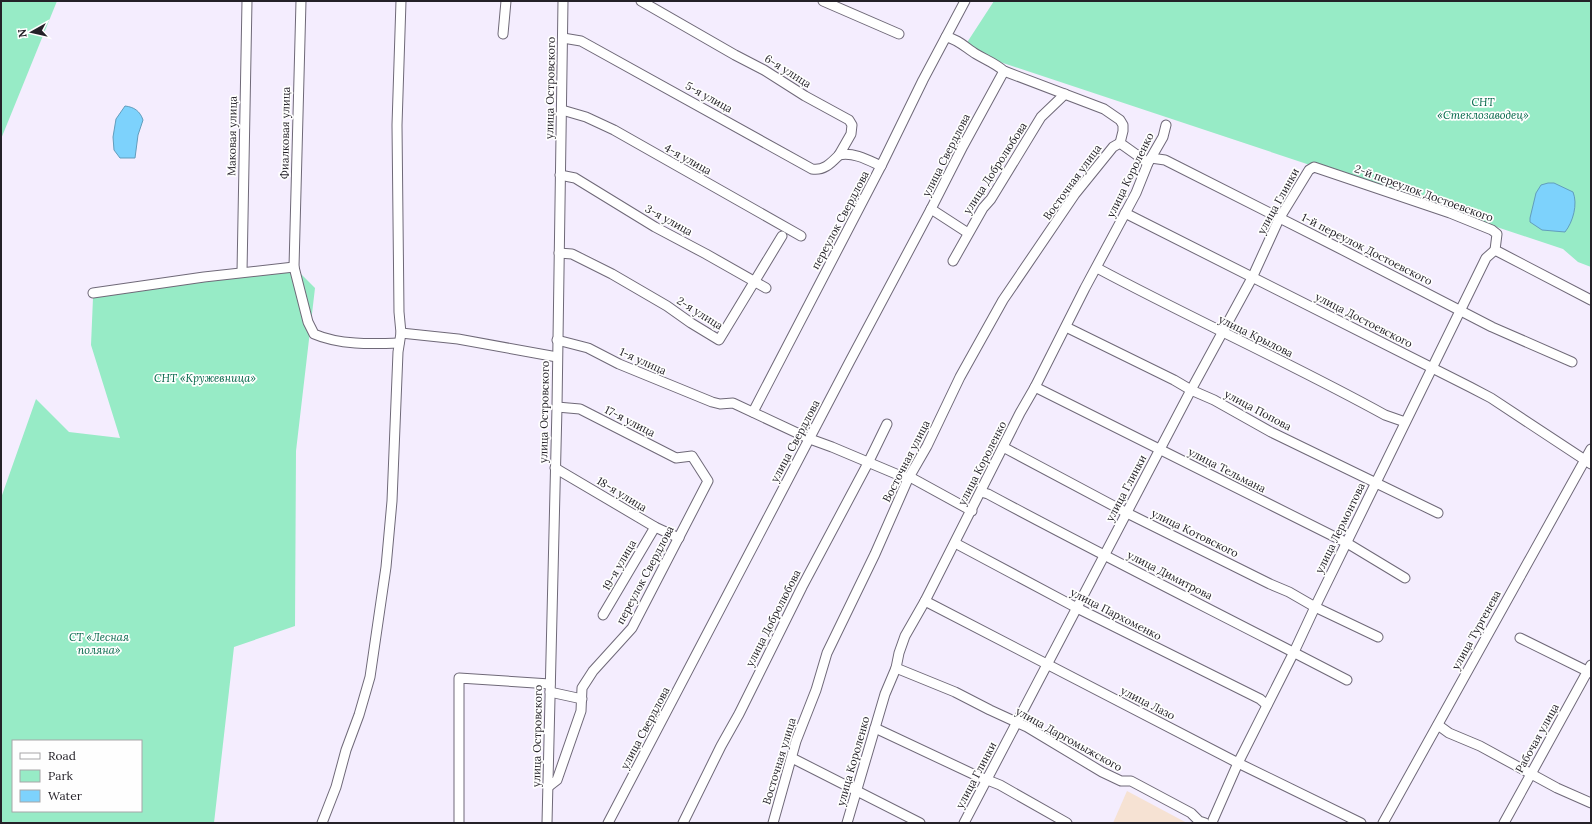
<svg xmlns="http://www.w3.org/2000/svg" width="1592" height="824" font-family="Lora,serif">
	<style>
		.education { fill: #f6e2d3 }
		.green { fill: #97ebc6; fill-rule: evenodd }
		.water { fill: #7dd2fc; stroke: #629dbc }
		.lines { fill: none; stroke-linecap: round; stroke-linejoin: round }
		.minor-casing { stroke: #6f6978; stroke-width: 11 }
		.minor { stroke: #fff; stroke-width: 9 }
		.labels { text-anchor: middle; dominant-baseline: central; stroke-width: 3.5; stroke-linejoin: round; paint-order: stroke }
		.street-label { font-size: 11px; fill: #242128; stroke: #fefefe }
		.park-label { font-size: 11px; font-style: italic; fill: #016547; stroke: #fefefe }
	</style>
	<rect width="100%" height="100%" fill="#f4edfe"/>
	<!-- education -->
	<path class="education" d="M1127,791L1187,823H1113Z"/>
	<!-- green -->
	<g class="green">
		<path d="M1,1H57L1,139Z"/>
		<path d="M994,1H1591V267L1578,262L1563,249L970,52L968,41Z"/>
		<path d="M294,267L315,288L296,451L295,626L234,647L214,823H1V498L36,399L69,432L120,438L91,345L93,298L185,281ZM13,741H141V811H13Z"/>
	</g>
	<!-- water -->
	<g class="water">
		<path d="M125,106C134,107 140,111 143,120L138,135L135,158H120L114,150L113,137L116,119Z"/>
		<path d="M1548,183H1554L1573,192C1578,204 1573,222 1565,232L1542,230L1530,222V218L1536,193L1541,185Z"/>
	</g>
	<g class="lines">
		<!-- minor casing -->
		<g class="minor-casing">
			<g id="minor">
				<path d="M301,1L294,267L308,322L314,334C339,345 371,344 399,343"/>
				<path d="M641,1L735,55L764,70L805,96L849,120L852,125L851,134L839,155C854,152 868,160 881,166"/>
				<path d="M823,1L899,34"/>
				<path d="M503,34L506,1"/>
				<path d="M946,37C958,39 966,48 976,54C986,60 995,63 1004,71L1104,109L1120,120L1123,125V131L1120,143L1148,163"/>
				<path d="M563,38L581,41L812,169C824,171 831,163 839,155"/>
				<path d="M562,110L586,117L614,130L801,236"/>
				<path d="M1151,158L1165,160L1335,246L1492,327L1572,362"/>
				<path d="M560,175L575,178L655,227L706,254L766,288"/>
				<path d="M931,209L968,233"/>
				<path d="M1125,213L1470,387L1491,398L1591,464"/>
				<path d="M559,253L572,254L612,274L667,306L691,323L719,340L782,236"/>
				<path d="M953,261L983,208L991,199L1041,117L1065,94"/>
				<path d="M1097,268C1192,319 1291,363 1385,415L1405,422"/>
				<path d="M242,272L247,1"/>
				<path d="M93,293L204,277L294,267"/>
				<path d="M1066,327L1174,380L1191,390L1214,400L1271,432L1438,513"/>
				<path d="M401,333L458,339L557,357"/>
				<path d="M557,340L588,348L619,364L712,402L720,404L733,403L810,439L832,447L908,479"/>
				<path d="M1035,387L1347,543L1405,578"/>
				<path d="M753,412L881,166L923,80L965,1"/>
				<path d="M1003,447L1127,513L1270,584L1289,592L1315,607L1378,637"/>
				<path d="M555,468L655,527L679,538"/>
				<path d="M910,477L972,511"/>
				<path d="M981,492L988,494C1107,558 1228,618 1347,680"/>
				<path d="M955,543L1077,608L1260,699L1267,705"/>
				<path d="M925,601L1238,763L1361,823"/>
				<path d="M603,615L655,527"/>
				<path d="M1520,638L1591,673"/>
				<path d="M896,668L955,692L990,710L1027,727L1102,772L1121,781H1131L1191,813L1199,821L1205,823"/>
				<path d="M550,692L582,699"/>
				<path d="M1438,725L1449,733L1480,746L1557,788L1591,803"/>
				<path d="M875,728L975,775L1000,785L1067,823"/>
				<path d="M792,758L920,823"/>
				<path d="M548,787L557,780L581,711L582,688L593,671L632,628L708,481L692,456L676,458L580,409L557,407"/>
				<path d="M1213,820L1238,763L1294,652L1315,607L1486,258L1495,250"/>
				<path d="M322,823L336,787L346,750L359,715L370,677L386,567L392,501L398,352L401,333L399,312L397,125L401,1"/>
				<path d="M459,823V678L550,684"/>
				<path d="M547,823L557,407L563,1"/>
				<path d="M608,823L850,361L931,209L963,146L1004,71"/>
				<path d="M683,823L721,746L739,714L802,587L868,463L887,424"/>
				<path d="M773,823L796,741L816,690L827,653L875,554L908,479L927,446L960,377L1003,300L1075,194L1113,147L1120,143"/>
				<path d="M847,823L885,694L896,668L899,653L905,636L925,601L1020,413L1035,387L1085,288L1136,193L1148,163L1163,137L1166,125"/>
				<path d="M964,823L1191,390L1252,278L1279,219L1309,170L1314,167L1450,213L1492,230L1497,234L1495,250L1591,300"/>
				<path d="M1383,823L1591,449"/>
				<path d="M1504,823L1591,665"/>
			</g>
		</g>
		<!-- minor -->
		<use href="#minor" class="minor"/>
	</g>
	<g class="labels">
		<!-- street labels -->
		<g class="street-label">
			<text transform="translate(788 71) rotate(32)">6-я улица</text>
			<text transform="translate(550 88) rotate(-89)">улица Островского</text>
			<text transform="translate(709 97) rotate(29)">5-я улица</text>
			<text transform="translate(285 133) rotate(-89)">Фиалковая улица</text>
			<text transform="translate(232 136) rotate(-89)">Маковая улица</text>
			<text transform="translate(946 155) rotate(-63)">улица Свердлова</text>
			<text transform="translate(688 159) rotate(29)">4-я улица</text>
			<text transform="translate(995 168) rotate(-57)">улица Добролюбова</text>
			<text transform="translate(1130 175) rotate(-64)">улица Короленко</text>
			<text transform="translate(1072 182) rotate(-54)">Восточная улица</text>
			<text transform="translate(1424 193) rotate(20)">2-й переулок Достоевского</text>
			<text transform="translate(1278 201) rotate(-61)">улица Глинки</text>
			<text transform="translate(669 220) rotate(29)">3-я улица</text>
			<text transform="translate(840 220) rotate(-62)">переулок Свердлова</text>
			<text transform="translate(1367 249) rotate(27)">1-й переулок Достоевского</text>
			<text transform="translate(700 313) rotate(32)">2-я улица</text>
			<text transform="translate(1364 320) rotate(27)">улица Достоевского</text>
			<text transform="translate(1256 336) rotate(26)">улица Крылова</text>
			<text transform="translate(643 361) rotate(24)">1-я улица</text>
			<text transform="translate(1258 410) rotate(28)">улица Попова</text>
			<text transform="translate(544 412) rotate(-89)">улица Островского</text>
			<text transform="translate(630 421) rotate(27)">17-я улица</text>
			<text transform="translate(795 441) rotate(-62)">улица Свердлова</text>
			<text transform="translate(906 461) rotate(-63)">Восточная улица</text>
			<text transform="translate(982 463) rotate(-63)">улица Короленко</text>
			<text transform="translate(1227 470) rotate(27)">улица Тельмана</text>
			<text transform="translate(1126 488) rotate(-62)">улица Глинки</text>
			<text transform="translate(622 494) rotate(31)">18-я улица</text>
			<text transform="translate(1340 528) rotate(-64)">улица Лермонтова</text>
			<text transform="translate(1195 533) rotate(26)">улица Котовского</text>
			<text transform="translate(619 565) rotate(-60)">19-я улица</text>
			<text transform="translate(645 575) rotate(-62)">переулок Свердлова</text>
			<text transform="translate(1170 575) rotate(27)">улица Димитрова</text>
			<text transform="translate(1116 614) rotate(27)">улица Пархоменко</text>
			<text transform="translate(773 618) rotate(-63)">улица Добролюбова</text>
			<text transform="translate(1476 630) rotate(-61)">улица Тургенева</text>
			<text transform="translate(1148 703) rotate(27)">улица Лазо</text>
			<text transform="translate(645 728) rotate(-62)">улица Свердлова</text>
			<text transform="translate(537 736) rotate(-89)">улица Островского</text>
			<text transform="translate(1537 738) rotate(-61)">Рабочая улица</text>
			<text transform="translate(1069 739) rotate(29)">улица Даргомыжского</text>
			<text transform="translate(779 761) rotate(-73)">Восточная улица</text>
			<text transform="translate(853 761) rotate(-74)">улица Короленко</text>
			<text transform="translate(976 775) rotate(-62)">улица Глинки</text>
		</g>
		<!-- park labels -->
		<g class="park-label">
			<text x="1483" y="102">СНТ<tspan x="1483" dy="13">«Стеклозаводец»</tspan></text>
			<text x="205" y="378">СНТ «Кружевница»</text>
			<text x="99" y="637">СТ «Лесная<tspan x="99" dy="13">поляна»</tspan></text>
		</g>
	</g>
	<!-- border -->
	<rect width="1592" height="824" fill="none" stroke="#242128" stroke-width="4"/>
	<!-- legend -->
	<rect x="12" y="740" width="130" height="72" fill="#fefefe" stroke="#a7a6a8"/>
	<rect x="20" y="753" width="20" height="6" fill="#ffffff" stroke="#a7a6a8"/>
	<text x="48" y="760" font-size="12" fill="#242128">Road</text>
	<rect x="20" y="770" width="20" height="12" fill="#97ebc6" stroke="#a7a6a8"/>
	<text x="48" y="780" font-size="12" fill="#242128">Park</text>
	<rect x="20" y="790" width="20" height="12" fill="#7dd2fc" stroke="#a7a6a8"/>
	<text x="48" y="800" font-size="12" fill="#242128">Water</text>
	<!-- north arrow -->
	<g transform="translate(32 32) rotate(262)" stroke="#fefefe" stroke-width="3" paint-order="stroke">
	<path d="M0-3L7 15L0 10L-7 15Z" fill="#242128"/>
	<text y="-6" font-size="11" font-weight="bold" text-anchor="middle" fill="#242128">N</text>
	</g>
</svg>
